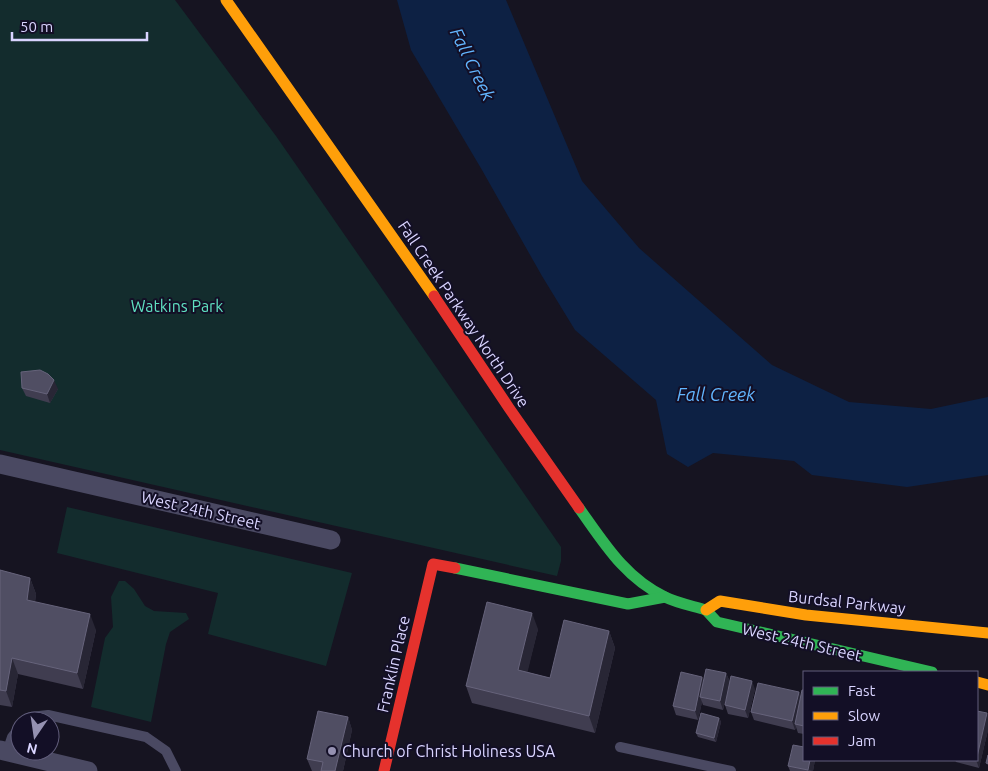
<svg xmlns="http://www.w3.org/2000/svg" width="988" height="771" font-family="Ubuntu,sans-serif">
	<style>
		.green { fill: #132c2d }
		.water { fill: #0d2144 }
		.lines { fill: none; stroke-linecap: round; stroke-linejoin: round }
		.lane { stroke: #4a4962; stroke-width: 10 }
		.street { stroke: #4a4962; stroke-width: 19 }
		.fast { stroke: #30b455; stroke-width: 11 }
		.slow { stroke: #ff9f0a; stroke-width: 11 }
		.jam { stroke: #e5322d; stroke-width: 11 }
		.wall { fill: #403d50 }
		.shaded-wall { fill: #282635 }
		.building { fill: #504e63; stroke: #66637b }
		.poi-dot { fill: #9591b1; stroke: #130f26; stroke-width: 2 }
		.labels { text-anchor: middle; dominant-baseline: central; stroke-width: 4; stroke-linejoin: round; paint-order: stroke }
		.park-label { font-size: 16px; fill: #5fe0c0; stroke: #130f26 }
		.street-label { font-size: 16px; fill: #d9d4ff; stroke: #130f26 }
		.poi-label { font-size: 16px; fill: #d9d4ff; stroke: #130f26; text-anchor: start }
		.water-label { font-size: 18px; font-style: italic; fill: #62b6ff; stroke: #130f26 }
	</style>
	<rect width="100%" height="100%" fill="#161421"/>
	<!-- green -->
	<g class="green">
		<path d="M0,0H175L276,136L561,547V561L557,576L0,450Z"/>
		<path d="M67,507L352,573L326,666L208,634L218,593L57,553Z"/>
		<path d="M119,581H125L134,589L145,606L154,611L186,613L189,619L170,632L166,644L151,722L91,707L105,638L113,627L111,597Z"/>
	</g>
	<!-- water -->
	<path class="water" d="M397,0H506L582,181L639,248L772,365L849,402L931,409L988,397V475L907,487L812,475L794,461L713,453L688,467L667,454L656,400L575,330L542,276L482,170L411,50Z"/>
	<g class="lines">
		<!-- lane -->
		<g class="lane">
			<path d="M26,721L31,717L48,715L146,737L166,751L176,771"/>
			<path d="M620,747L731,771"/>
			<path d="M7,752L12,737L20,727"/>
		</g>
		<!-- street -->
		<g class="street">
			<path d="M0,464L331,540"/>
			<path d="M0,750L88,771"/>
		</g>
		<!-- fast -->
		<g class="fast">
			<path d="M579,508C604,543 625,578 665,597C677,603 693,606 706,610"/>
			<path d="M455,568L628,604L665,597"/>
			<path d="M706,610L717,622L932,672"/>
		</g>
		<!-- slow -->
		<g class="slow">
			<path d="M226,0L434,296"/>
			<path d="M706,610L720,601L806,615L988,633"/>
			<path d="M977,682L988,685"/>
		</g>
		<!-- jam -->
		<g class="jam">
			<path d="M434,296L509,408L579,508"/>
			<path d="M384,771L433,564L455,568"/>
		</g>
	</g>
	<!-- wall -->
	<g class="wall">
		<path d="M22,388L58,389L50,403L26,396Z"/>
		<path d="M0,570L30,578L36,594L35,602L96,630L83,689L18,674L12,707L0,705Z"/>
		<path d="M538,629L527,672L550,678L609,631L615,648L595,733L472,703L466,686Z"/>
		<path d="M726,673L730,682L723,710L703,705L702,702L698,720L676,715L673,706L702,677L704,681Z"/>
		<path d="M755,689L748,718L728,714L725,705Z"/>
		<path d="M804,690V734L798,733L796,727L795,730L754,720L751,712L799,692L800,697Z"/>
		<path d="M987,713L988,717V730L979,768L956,762L955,760H977Z"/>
		<path d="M348,717L352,730L343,771H312L307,759Z"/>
		<path d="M719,718L721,722L716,742L698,737L696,733Z"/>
		<path d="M804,760H815L813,771H790L788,766Z"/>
	</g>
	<!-- shaded-wall -->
	<g class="shaded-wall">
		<path d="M54,380L58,389L50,403L47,394Z"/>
		<path d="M30,578L36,594L33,617L27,600Z"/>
		<path d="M532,613L538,629L524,687L518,670Z"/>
		<path d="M90,614L96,630L83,689L77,673Z"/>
		<path d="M609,631L615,648L595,733L589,716Z"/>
		<path d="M12,658L18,674L12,707L6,691Z"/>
		<path d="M726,673L730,682L723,710L720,701Z"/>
		<path d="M702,677L706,686L700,697L702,702L698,720L695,711Z"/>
		<path d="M752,681L755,689L748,718L745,710Z"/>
		<path d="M799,692L802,701L795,724L796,727L795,730L792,721Z"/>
		<path d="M987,713L988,717V730L979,768L976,760L977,757Z"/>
		<path d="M348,717L352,730L343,771H335Z"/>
		<path d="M719,718L721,722L716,742L714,738Z"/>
		<path d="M810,760H815L813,771L808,770Z"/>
	</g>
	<!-- building -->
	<g class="building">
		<path d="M40,370L48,374L54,380L47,394L22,388L21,372Z"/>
		<path d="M0,570L30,578L27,600L90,614L77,673L12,658L6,691L0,690Z"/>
		<path d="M487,602L532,613L518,670L550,678L564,620L609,631L589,716L466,686Z"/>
		<path d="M706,669L726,673L720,701L700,697Z"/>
		<path d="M681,672L702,677L695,711L673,706Z"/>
		<path d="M731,676L752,681L745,710L725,705Z"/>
		<path d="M758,683L799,692L792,721L751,712Z"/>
		<path d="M802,690H804V726L795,724Z"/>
		<path d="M318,711L348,717L335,771H321L323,762L307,759Z"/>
		<path d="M977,711L987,713L977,757Z"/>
		<path d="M701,713L719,718L714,738L696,733Z"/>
		<path d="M793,745L804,747V760H810L808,770L788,766Z"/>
		<path d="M988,755V764L986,763Z"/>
	</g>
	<!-- markers -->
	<circle class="poi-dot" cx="332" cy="751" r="5"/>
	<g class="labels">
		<!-- park labels -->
		<g class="park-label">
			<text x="177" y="306">Watkins Park</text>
		</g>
		<!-- street labels -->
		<g class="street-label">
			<text transform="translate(464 314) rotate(56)">Fall Creek Parkway North Drive</text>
			<text transform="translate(201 510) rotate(13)">West 24th Street</text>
			<text transform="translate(847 602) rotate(6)">Burdsal Parkway</text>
			<text transform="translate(802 642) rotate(13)">West 24th Street</text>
			<text transform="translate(393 664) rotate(-77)">Franklin Place</text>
		</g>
		<!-- poi labels -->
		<g class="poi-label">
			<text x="342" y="751">Church of Christ Holiness USA</text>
		</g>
		<!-- water labels -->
		<g class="water-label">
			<text transform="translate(473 64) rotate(64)">Fall Creek</text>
			<text x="716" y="394">Fall Creek</text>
		</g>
	</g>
	<!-- legend -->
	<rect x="803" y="671" width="175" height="90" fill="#130f26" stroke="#625e7d"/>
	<rect x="813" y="687" width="25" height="8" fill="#30b455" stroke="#625e7d"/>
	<text x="848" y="696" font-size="15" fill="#d9d4ff">Fast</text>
	<rect x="813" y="712" width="25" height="8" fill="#ff9f0a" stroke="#625e7d"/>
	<text x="848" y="721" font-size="15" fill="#d9d4ff">Slow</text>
	<rect x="813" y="737" width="25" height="8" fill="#e5322d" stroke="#625e7d"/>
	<text x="848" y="746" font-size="15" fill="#d9d4ff">Jam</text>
	<!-- north arrow -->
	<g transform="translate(35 736) rotate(193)"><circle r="24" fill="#130f26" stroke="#625e7d"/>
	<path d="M0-4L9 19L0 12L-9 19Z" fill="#9591b1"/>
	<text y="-8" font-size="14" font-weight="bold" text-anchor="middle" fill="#d9d4ff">N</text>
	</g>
	<!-- scale -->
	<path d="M12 32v8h135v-8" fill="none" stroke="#d9d4ff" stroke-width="2.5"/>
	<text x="20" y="32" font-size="15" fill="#d9d4ff" stroke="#130f26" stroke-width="4" paint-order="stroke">50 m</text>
</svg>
